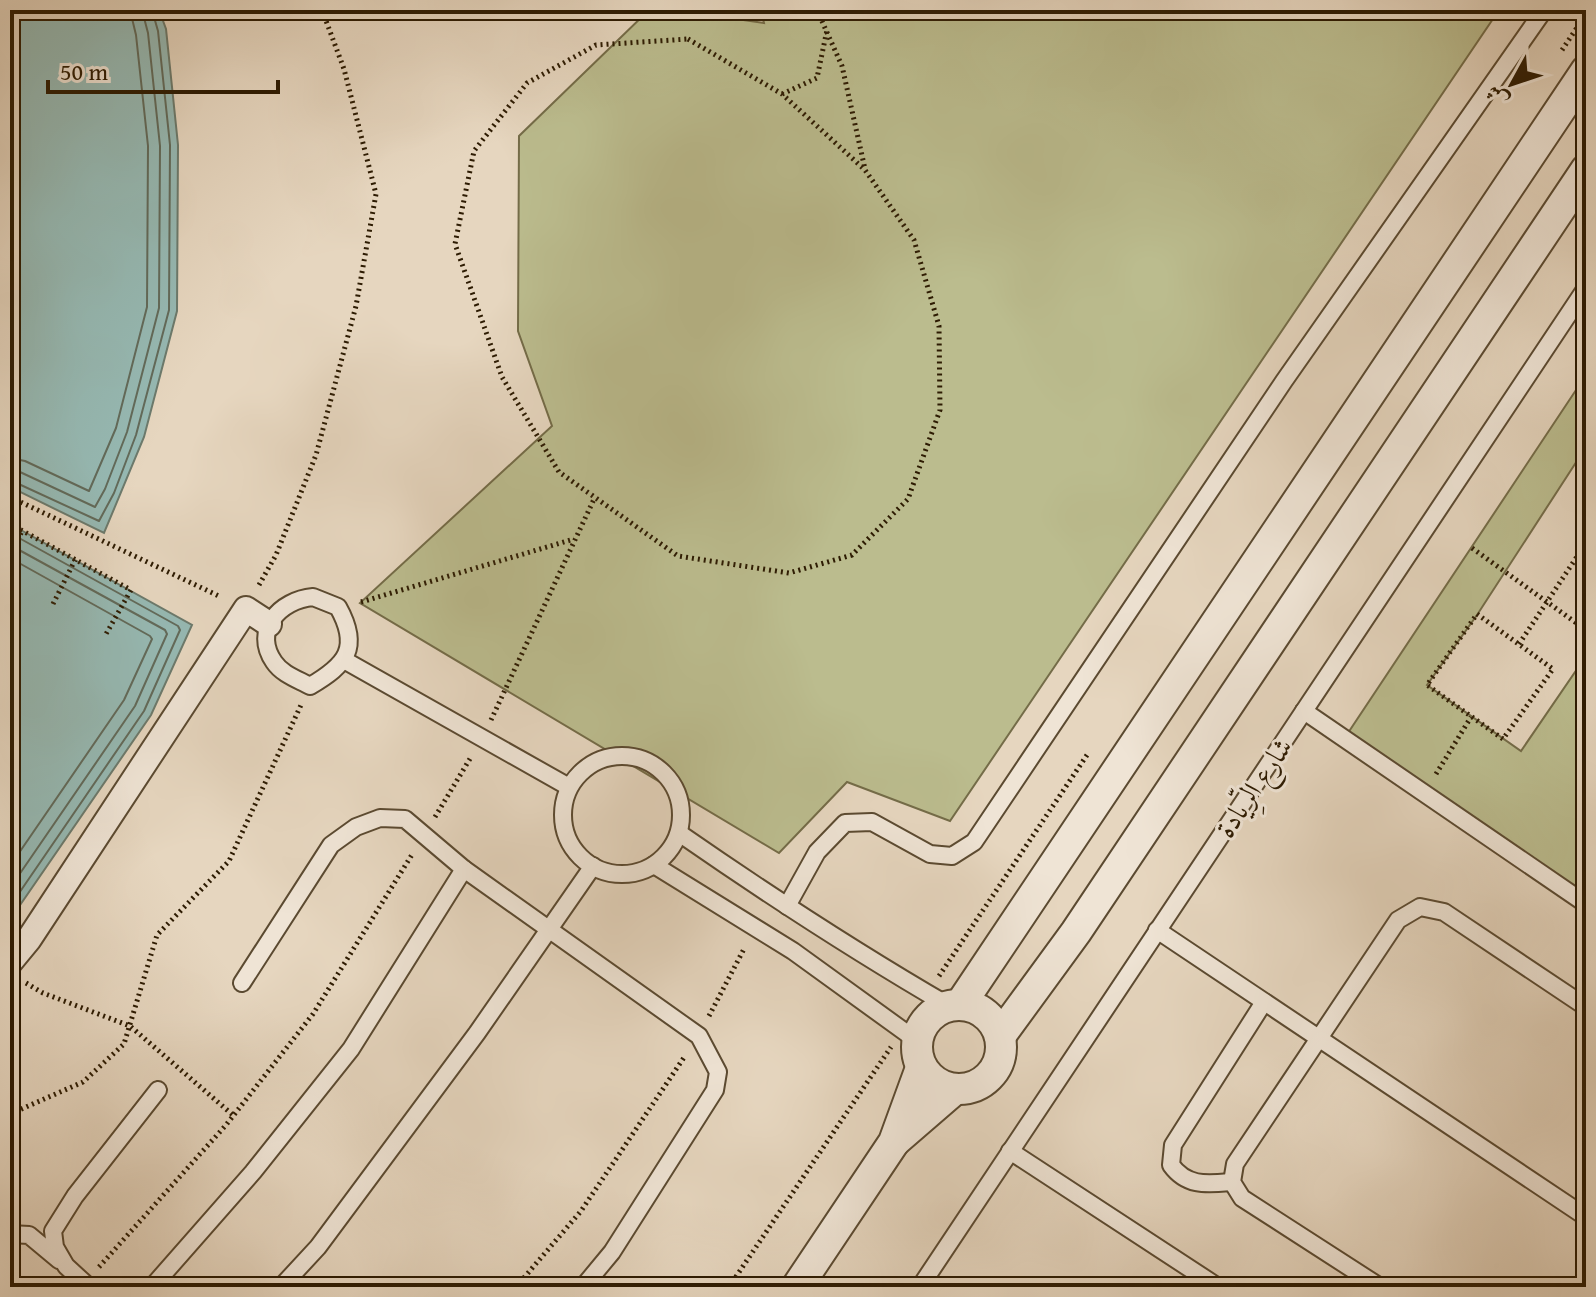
<svg xmlns="http://www.w3.org/2000/svg" width="1596" height="1297" font-family="'Gentium Book Plus',Amiri,serif">
	<style>
		.green { fill: #bbbc8e; stroke: #746c48; stroke-width: 2 }
		.water { fill: #96b9b3; stroke: #6c7a6c; stroke-width: 2 }
		.lines { fill: none; stroke-linecap: round; stroke-linejoin: round }
		.shore { stroke: #626a5a; stroke-width: 2 }
		.service-casing { stroke: #5b4a31; stroke-width: 20 }
		.pedestrian-casing { stroke: #5b4a31; stroke-width: 28 }
		.minor-casing { stroke: #5b4a31; stroke-width: 34 }
		.path { stroke: #2d1b02; stroke-width: 5; stroke-dasharray: 2 4; stroke-linecap: butt }
		.service { stroke: #efe4d5; stroke-width: 16 }
		.pedestrian { stroke: #efe4d5; stroke-width: 24 }
		.minor { stroke: #efe4d5; stroke-width: 30 }
		.labels { text-anchor: middle; dominant-baseline: central; stroke-width: 6; stroke-linejoin: round; paint-order: stroke }
		.street-label { font-size: 28px; fill: #2d1b02; stroke: #efe4d5 }
	</style>
	<rect width="100%" height="100%" fill="#e6d6bf"/>
	<filter id="stains"><feTurbulence type="fractalNoise" baseFrequency=".0025" numOctaves="4"/><feColorMatrix values="0 0 0 0 .2 0 0 0 0 .09 0 0 0 0 .02 0 0 0 .5 -.17"/></filter>
	<radialGradient id="worn" r=".72"><stop offset=".6" stop-color="#630" stop-opacity="0"/><stop offset="1" stop-color="#630" stop-opacity=".3"/></radialGradient>
	<!-- green -->
	<g class="green">
		<path d="M649,10H674L764,23L761,10H1499L950,821L847,782L779,853L360,603L552,426L518,331L519,136Z"/>
		<path d="M1586,375V447L1477,615L1427,685L1521,751L1586,656V904L1344,739Z"/>
	</g>
	<!-- water -->
	<g class="water">
		<path d="M10,10H159L166,29L178,145L177,311L144,437L104,533L10,487Z"/>
		<path d="M10,524L192,625L151,715L18,908H10Z"/>
	</g>
	<g class="lines">
		<!-- shore -->
		<g class="shore">
			<path d="M10,458L25,461L89,491L116,428L147,307L148,146L136,35L130,10"/>
			<path d="M10,470L20,472L95,507L105,489L127,432L159,308L160,146L148,33L142,10"/>
			<path d="M10,480L99,521L114,493L136,435L169,310L170,145L158,31L152,10"/>
			<path d="M10,533L178,626L180,630L144,711L15,899L10,900"/>
			<path d="M10,545L165,630L167,634L135,706L10,888"/>
			<path d="M10,558L150,636L152,639L124,700L10,866"/>
		</g>
		<!-- service casing -->
		<g class="service-casing">
			<g id="service">
				<path d="M313,597L338,607C361,648 346,665 310,686C297,679 282,674 274,662C252,630 280,600 313,597Z"/>
				<path d="M344,660L569,787"/>
				<path d="M1304,711L1586,904"/>
				<circle cx="622" cy="815" r="59"/>
				<path d="M679,833C767,894 856,952 949,1006"/>
				<path d="M654,865L793,951L916,1040"/>
				<path d="M787,906L817,852L845,823L872,822L930,854L952,856L974,842L1284,381L1544,10"/>
				<path d="M1157,930L1586,1217"/>
				<path d="M242,983L331,845L356,827L380,818L405,819L464,869L699,1036L718,1072L715,1090L612,1252L583,1287"/>
				<path d="M1010,1151L1218,1287"/>
				<path d="M1232,1182C1207,1184 1187,1187 1171,1165L1173,1145L1264,1002"/>
				<path d="M10,1234L29,1235L59,1260"/>
				<path d="M89,1287L66,1266L55,1247L53,1231L75,1196L158,1090"/>
				<path d="M152,1287L253,1172L351,1049L464,869"/>
				<path d="M281,1287L318,1247L477,1033L593,866"/>
				<path d="M920,1287L1586,288"/>
				<path d="M1380,1287L1242,1198L1232,1182L1235,1164L1398,920L1420,907L1444,912L1586,1007"/>
			</g>
		</g>
		<!-- pedestrian casing -->
		<g class="pedestrian-casing">
			<path id="pedestrian" d="M10,962L29,939L246,609L269,624"/>
		</g>
		<!-- minor casing -->
		<g class="minor-casing">
			<g id="minor">
				<circle cx="959" cy="1047" r="42"/>
				<path d="M960,1005L1586,71"/>
				<path d="M1000,1036L1076,932L1586,170"/>
				<path d="M895,1141L954,1090"/>
				<path d="M797,1287L894,1142L921,1068"/>
			</g>
		</g>
		<!-- path -->
		<g class="path">
			<path d="M817,10L842,66L865,169"/>
			<path d="M688,39L782,94L865,170L914,240L939,326L940,410L908,499L852,555L789,573L678,556L559,472L502,377L455,244L474,151L527,83L596,45Z"/>
			<path d="M1562,50L1586,14"/>
			<path d="M782,94L817,78L827,30"/>
			<path d="M10,497L221,597"/>
			<path d="M10,524L131,590L106,634"/>
			<path d="M1472,548L1586,630"/>
			<path d="M10,556L22,531"/>
			<path d="M259,585L276,555L316,455L356,306L376,194L344,69L322,10"/>
			<path d="M361,602L574,539"/>
			<path d="M53,604L75,560"/>
			<path d="M1477,614L1553,669L1503,739L1427,685Z"/>
			<path d="M1519,644L1586,543"/>
			<path d="M491,720L595,497"/>
			<path d="M1436,774L1471,717"/>
			<path d="M435,817L471,757"/>
			<path d="M939,976L1087,755"/>
			<path d="M26,983L43,993L130,1026L234,1116"/>
			<path d="M709,1016L745,947"/>
			<path d="M10,1114L83,1082L124,1044L157,935L229,861L301,705"/>
			<path d="M99,1267L226,1125L313,1014L413,853"/>
			<path d="M516,1287L581,1211L685,1056"/>
			<path d="M729,1287L891,1047"/>
		</g>
		<!-- service -->
		<use href="#service" class="service"/>
		<!-- pedestrian -->
		<use href="#pedestrian" class="pedestrian"/>
		<!-- minor -->
		<use href="#minor" class="minor"/>
	</g>
	<g class="labels">
		<!-- street labels -->
		<g class="street-label">
			<text transform="translate(1253 787) rotate(-56)">شارع الرِّيادة</text>
		</g>
	</g>
	<!-- margin -->
	<rect width="1596" height="1297" fill="none" stroke="#e6d6bf" stroke-width="40"/>
	<rect x="12" y="12" width="1572" height="1273" fill="none" stroke="#2d1b02" stroke-width="4"/>
	<rect x="20" y="20" width="1556" height="1257" fill="none" stroke="#2d1b02" stroke-width="2"/>
	<!-- north arrow -->
	<g transform="translate(1512 84) rotate(230)" stroke="#efe4d5" stroke-width="6" paint-order="stroke">
	<path d="M0-6L14 30L0 20L-14 30Z" fill="#2d1b02"/>
	<text y="-12" font-size="22" font-weight="bold" text-anchor="middle" fill="#2d1b02">ش</text>
	</g>
	<!-- scale -->
	<path d="M48 80v12h230v-12" fill="none" stroke="#2d1b02" stroke-width="4"/>
	<text x="60" y="80" font-size="24" fill="#2d1b02" stroke="#efe4d5" stroke-width="6" paint-order="stroke">50 m</text>
	<rect width="100%" height="100%" filter="url(#stains)"/>
	<rect width="100%" height="100%" fill="url(#worn)"/>
</svg>
